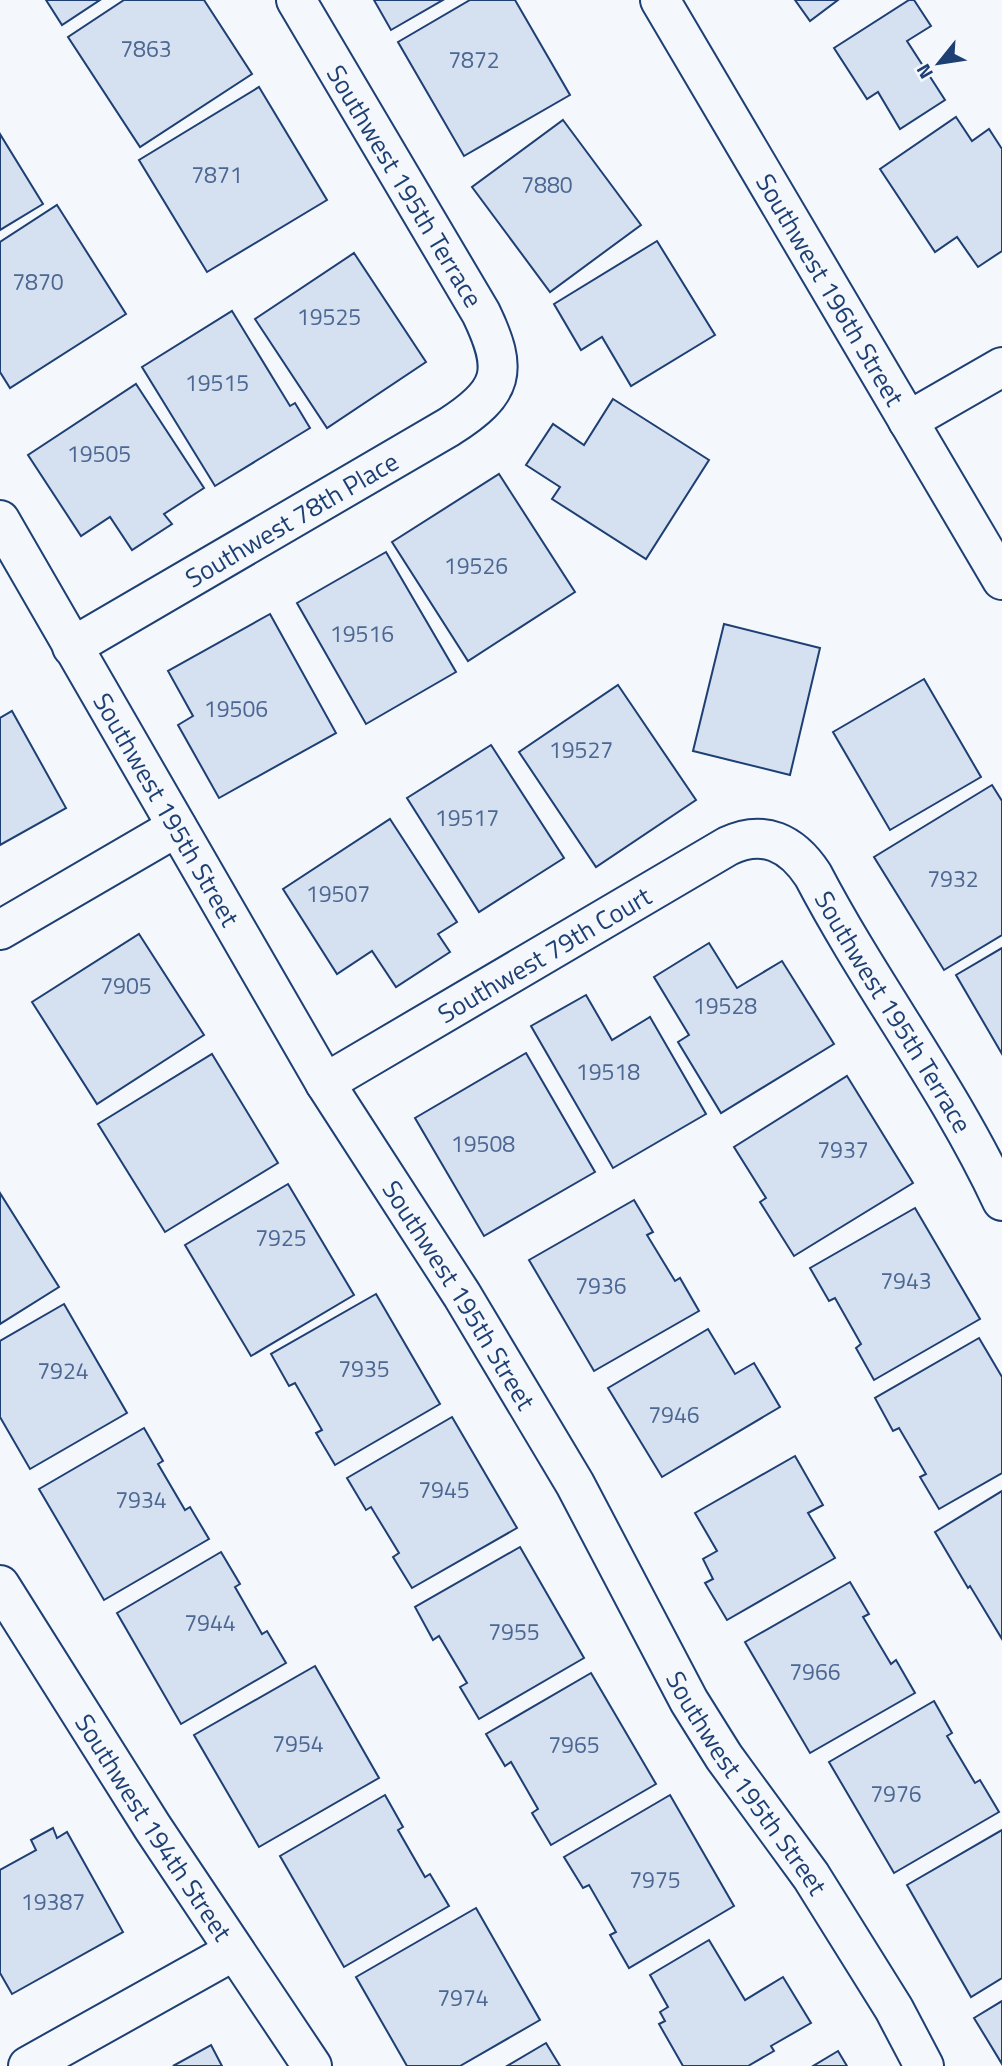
<svg xmlns="http://www.w3.org/2000/svg" width="1002" height="2066" font-family="'Titillium Web',sans-serif">
	<style>
		.building { fill: #d5e0f0; stroke: #1d3f73; stroke-width: 2 }
		.lines { fill: none; stroke-linecap: round; stroke-linejoin: round }
		.minor-casing { stroke: #1d3f73; stroke-width: 42 }
		.minor { stroke: #f4f7fb; stroke-width: 38 }
		.labels { text-anchor: middle; dominant-baseline: central; stroke-width: 5; stroke-linejoin: round; paint-order: stroke }
		.number-label { font-size: 23px; fill: #4b6792 }
		.street-label { font-size: 26px; fill: #1d3f73; stroke: #f4f7fb }
	</style>
	<rect width="100%" height="100%" fill="#f4f7fb"/>
	<!-- building -->
	<g class="building">
		<path d="M46,0H100L62,25Z"/>
		<path d="M124,0H204L252,74L140,147L68,37Z"/>
		<path d="M374,0H443L391,30Z"/>
		<path d="M470,0H515L570,95L464,156L398,42Z"/>
		<path d="M795,0H838L810,21Z"/>
		<path d="M909,0H914L931,26L907,41L945,100L900,129L878,92L867,99L834,48Z"/>
		<path d="M259,87L327,200L207,272L139,160Z"/>
		<path d="M956,117L972,141L989,129L1002,149V251L978,267L957,237L935,252L880,169Z"/>
		<path d="M563,120L641,225L550,292L472,187Z"/>
		<path d="M0,134L43,204L0,230Z"/>
		<path d="M57,205L126,314L10,388L0,372V242Z"/>
		<path d="M657,241L715,335L631,386L602,337L581,350L554,304Z"/>
		<path d="M354,253L426,362L327,428L255,319Z"/>
		<path d="M232,311L290,406L295,403L310,428L215,486L142,367Z"/>
		<path d="M136,384L204,488L164,514L172,524L132,550L110,517L81,536L28,455Z"/>
		<path d="M613,399L709,460L646,559L552,499L560,487L526,465L553,424L584,445Z"/>
		<path d="M499,474L575,592L468,661L392,542Z"/>
		<path d="M386,552L456,672L366,724L297,603Z"/>
		<path d="M270,614L336,733L219,798L178,725L193,716L168,671Z"/>
		<path d="M724,624L820,648L790,775L693,751Z"/>
		<path d="M924,679L981,777L890,830L833,732Z"/>
		<path d="M618,685L696,800L596,867L519,752Z"/>
		<path d="M12,711L66,808L0,845V718Z"/>
		<path d="M491,745L564,858L479,912L407,798Z"/>
		<path d="M992,785L1002,801V935L944,970L874,857Z"/>
		<path d="M390,819L457,922L438,934L450,952L396,987L372,951L337,974L283,889Z"/>
		<path d="M139,934L204,1035L97,1104L32,1002Z"/>
		<path d="M709,943L737,988L782,961L834,1044L721,1113L678,1042L689,1035L654,977Z"/>
		<path d="M1002,948V1054L956,975Z"/>
		<path d="M586,995L612,1040L650,1017L706,1114L613,1168L531,1026Z"/>
		<path d="M526,1053L595,1172L484,1236L415,1118Z"/>
		<path d="M212,1054L278,1163L165,1232L98,1124Z"/>
		<path d="M847,1076L913,1183L794,1256L760,1202L766,1198L734,1147Z"/>
		<path d="M288,1184L354,1295L251,1356L185,1245Z"/>
		<path d="M0,1193L59,1287L0,1324Z"/>
		<path d="M634,1200L653,1232L647,1235L675,1281L680,1278L699,1311L594,1371L529,1260Z"/>
		<path d="M915,1208L980,1319L874,1380L856,1348L861,1344L835,1298L829,1301L810,1268Z"/>
		<path d="M376,1294L440,1404L335,1465L316,1433L322,1430L295,1383L289,1386L271,1354Z"/>
		<path d="M64,1304L127,1413L30,1469L0,1417V1341Z"/>
		<path d="M708,1329L735,1374L754,1363L780,1407L662,1477L608,1388Z"/>
		<path d="M979,1338L1002,1377V1473L939,1509L920,1477L926,1474L899,1428L893,1431L875,1398Z"/>
		<path d="M452,1417L517,1528L412,1588L393,1557L399,1553L371,1507L366,1510L347,1478Z"/>
		<path d="M144,1428L163,1461L158,1464L185,1510L190,1507L209,1539L104,1600L39,1489Z"/>
		<path d="M795,1456L823,1505L808,1513L835,1558L727,1620L705,1583L713,1579L703,1559L717,1551L695,1513Z"/>
		<path d="M1002,1491V1639L970,1586L968,1588L935,1532Z"/>
		<path d="M520,1547L584,1658L479,1719L460,1687L467,1683L439,1636L433,1640L415,1607Z"/>
		<path d="M221,1552L240,1584L235,1587L262,1634L267,1631L286,1663L181,1724L117,1613Z"/>
		<path d="M850,1582L869,1614L863,1617L891,1664L896,1660L915,1693L810,1753L745,1642Z"/>
		<path d="M315,1666L379,1778L259,1847L194,1735Z"/>
		<path d="M591,1673L656,1784L551,1845L532,1813L538,1809L511,1762L505,1766L486,1734Z"/>
		<path d="M934,1701L952,1733L947,1736L975,1783L980,1780L999,1812L894,1873L829,1762Z"/>
		<path d="M385,1795L403,1827L398,1830L425,1877L430,1874L449,1906L344,1967L280,1856Z"/>
		<path d="M670,1795L734,1906L629,1968L610,1935L616,1932L589,1885L583,1888L564,1857Z"/>
		<path d="M53,1828L57,1838L67,1832L123,1932L12,1994L0,1973V1870L36,1850L31,1840Z"/>
		<path d="M1002,1830V1978L971,1997L907,1885Z"/>
		<path d="M476,1908L540,2020L460,2066H407L356,1977Z"/>
		<path d="M709,1940L745,2000L783,1977L811,2023L771,2046L774,2051L748,2066H683L659,2024L665,2021L660,2012L668,2007L650,1975Z"/>
		<path d="M1002,2001V2064L974,2018Z"/>
		<path d="M546,2043L560,2066H507Z"/>
		<path d="M211,2045L222,2066H173Z"/>
		<path d="M838,2051L847,2066H813Z"/>
	</g>
	<g class="lines">
		<!-- minor casing -->
		<g class="minor-casing">
			<g id="minor">
				<path id="s1" d="M660,0L1002,580"/>
				<path d="M908,421L1002,367"/>
				<path id="s2" d="M0,520L325,1083L462,1295L575,1484L689,1701L724,1757L811,1876L894,2009L924,2066"/>
				<path id="s3" d="M72,647L449,427C504,392 509,371 481,313L296,0"/>
				<path d="M0,930L177,827"/>
				<path id="s4" d="M325,1083L728,846C764,829 792,843 813,875C871,986 949,1087 1002,1201"/>
				<path id="s5" d="M0,1585L153,1828L312,2066"/>
				<path d="M28,2066L234,1951"/>
			</g>
		</g>
		<!-- minor -->
		<use href="#minor" class="minor"/>
	</g>
	<g class="labels">
		<!-- number labels -->
		<g class="number-label">
			<text x="146" y="48">7863</text>
			<text x="474" y="59">7872</text>
			<text x="217" y="174">7871</text>
			<text x="547" y="184">7880</text>
			<text x="38" y="281">7870</text>
			<text x="329" y="316">19525</text>
			<text x="217" y="382">19515</text>
			<text x="99" y="453">19505</text>
			<text x="476" y="565">19526</text>
			<text x="362" y="633">19516</text>
			<text x="236" y="708">19506</text>
			<text x="581" y="749">19527</text>
			<text x="467" y="817">19517</text>
			<text x="953" y="878">7932</text>
			<text x="338" y="893">19507</text>
			<text x="126" y="985">7905</text>
			<text x="725" y="1005">19528</text>
			<text x="608" y="1071">19518</text>
			<text x="483" y="1143">19508</text>
			<text x="843" y="1149">7937</text>
			<text x="281" y="1237">7925</text>
			<text x="906" y="1280">7943</text>
			<text x="601" y="1285">7936</text>
			<text x="364" y="1368">7935</text>
			<text x="63" y="1370">7924</text>
			<text x="674" y="1414">7946</text>
			<text x="444" y="1489">7945</text>
			<text x="141" y="1499">7934</text>
			<text x="210" y="1622">7944</text>
			<text x="514" y="1631">7955</text>
			<text x="815" y="1671">7966</text>
			<text x="298" y="1743">7954</text>
			<text x="574" y="1744">7965</text>
			<text x="896" y="1793">7976</text>
			<text x="655" y="1879">7975</text>
			<text x="53" y="1901">19387</text>
			<text x="463" y="1997">7974</text>
		</g>
		<!-- street labels -->
		<g class="street-label">
			<text transform="translate(405 186) rotate(59)">Southwest 195th Terrace</text>
			<text stroke="none"><textPath href="#s1" startOffset="336">Southwest 196th Street</textPath></text>
			<text stroke="none"><textPath href="#s3" startOffset="254">Southwest 78th Place</textPath></text>
			<text stroke="none"><textPath href="#s2" startOffset="334">Southwest 195th Street</textPath></text>
			<text stroke="none"><textPath href="#s4" startOffset="254">Southwest 79th Court</textPath></text>
			<text stroke="none"><textPath href="#s4" startOffset="726">Southwest 195th Terrace</textPath></text>
			<text stroke="none"><textPath href="#s2" startOffset="901">Southwest 195th Street</textPath></text>
			<text stroke="none"><textPath href="#s2" startOffset="1468">Southwest 195th Street</textPath></text>
			<text stroke="none"><textPath href="#s5" startOffset="287">Southwest 194th Street</textPath></text>
		</g>
	</g>
	<!-- north arrow -->
	<g transform="translate(939 63) rotate(240)" stroke="#f4f7fb" stroke-width="5" paint-order="stroke">
	<path d="M0-5L12 26L0 18L-12 26Z" fill="#1d3f73"/>
	<text y="-10" font-size="19" font-weight="bold" text-anchor="middle" fill="#1d3f73">N</text>
	</g>
</svg>
